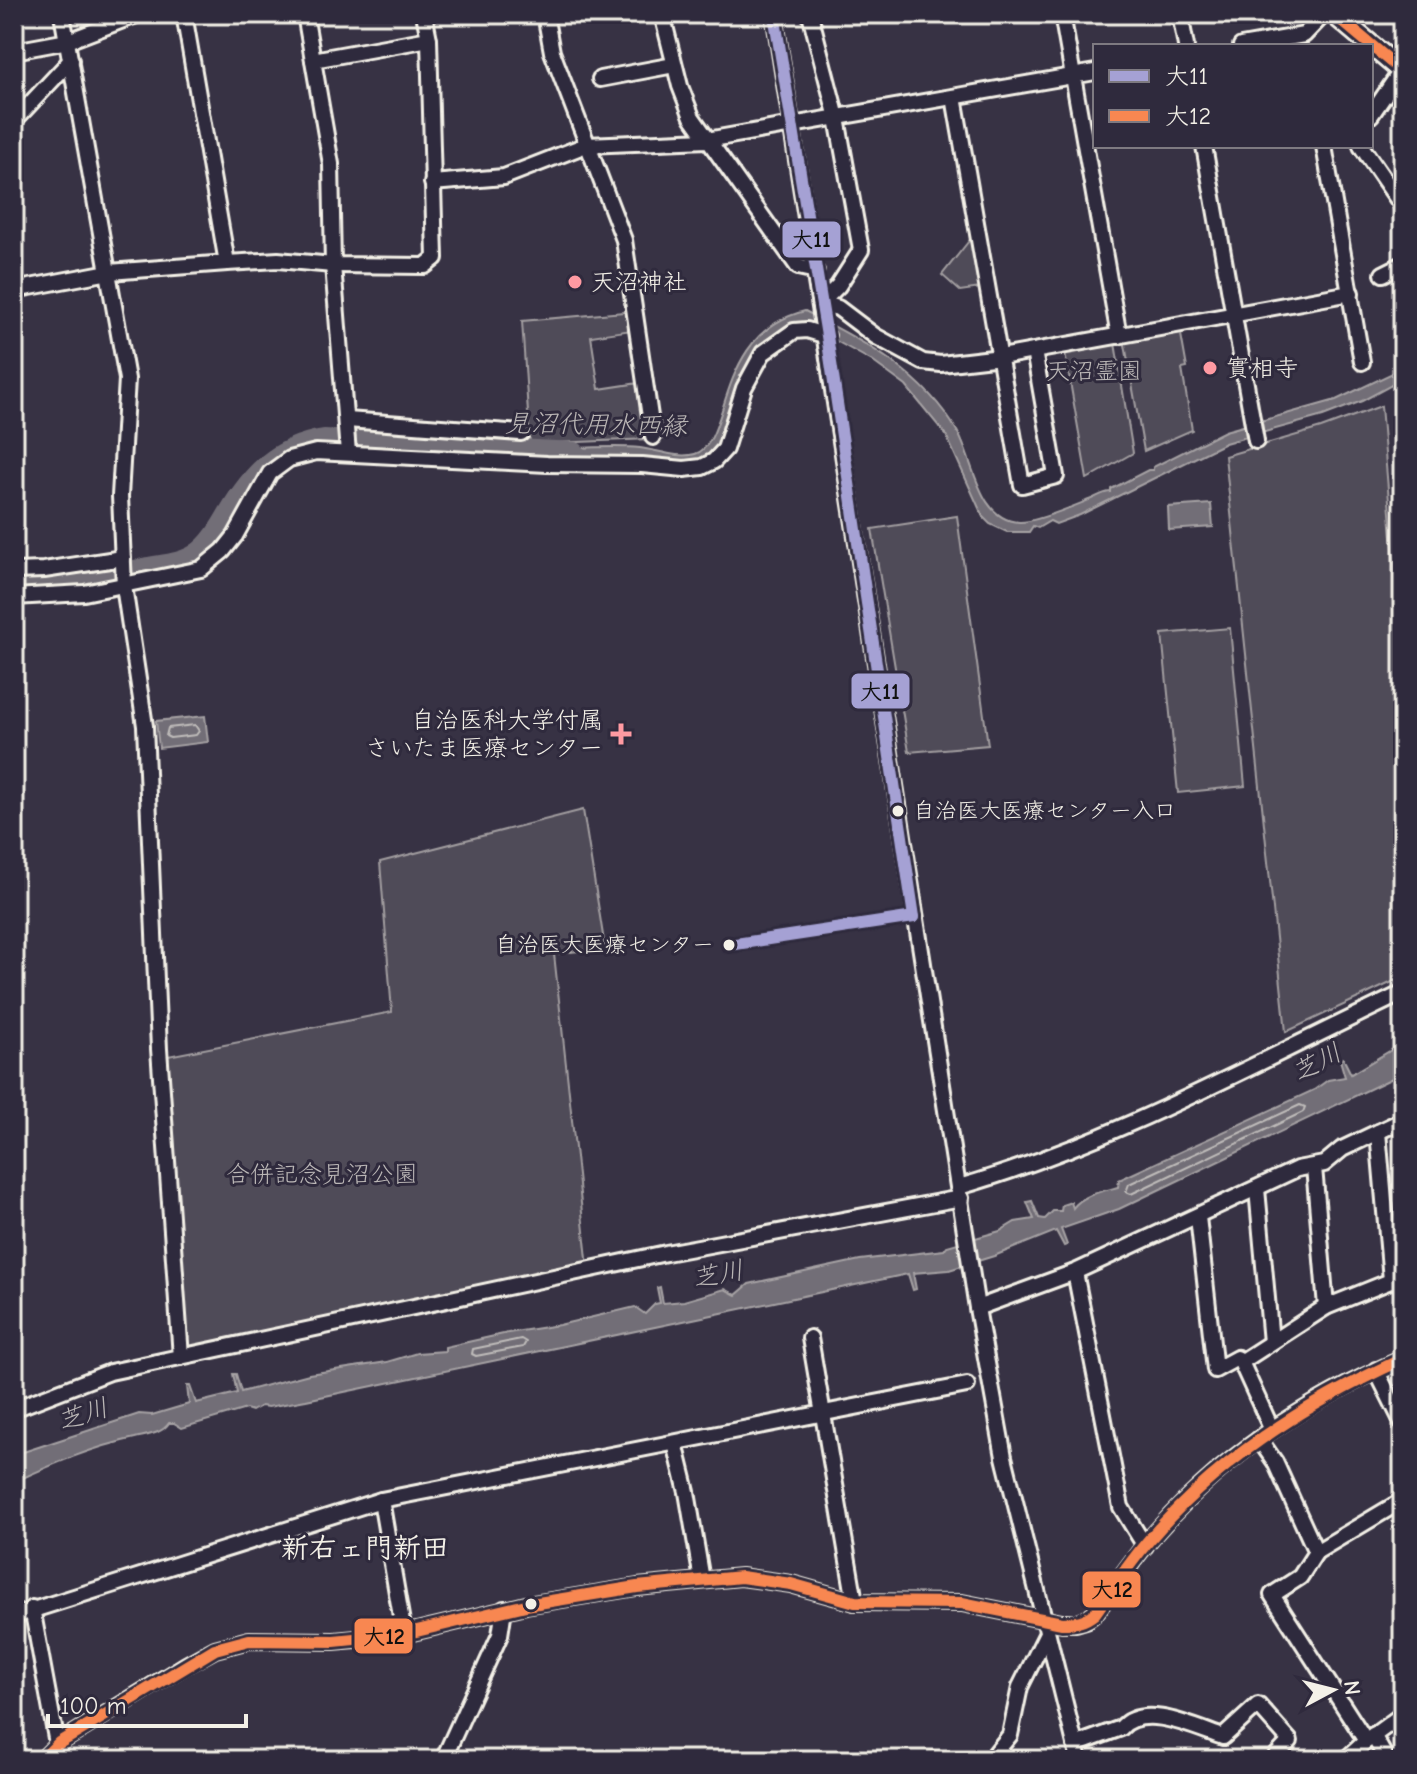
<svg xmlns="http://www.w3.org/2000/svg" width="1417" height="1774" font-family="'Comic Neue','Klee One',sans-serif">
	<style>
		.green { fill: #504b59; stroke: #a29ea0; stroke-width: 2 }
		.water { fill: #726e77; stroke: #a6a2a4; stroke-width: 2 }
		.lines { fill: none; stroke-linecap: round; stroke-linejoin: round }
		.shore { stroke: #c0bdbb; stroke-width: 2 }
		.river { stroke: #726e77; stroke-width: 24 }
		.minor-casing { stroke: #f4f1e8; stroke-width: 20 }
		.major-casing { stroke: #f4f1e8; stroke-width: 24 }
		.minor { stroke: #2f2a3d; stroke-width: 14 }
		.major { stroke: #2f2a3d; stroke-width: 18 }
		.bus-1-casing { stroke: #2f2a3d; stroke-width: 18 }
		.bus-2-casing { stroke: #2f2a3d; stroke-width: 18 }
		.bus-1 { stroke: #a5a1d4; stroke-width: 12 }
		.bus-2 { stroke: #f88751; stroke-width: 12 }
		.poi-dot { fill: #ff9aa2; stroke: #2f2a3d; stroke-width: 3 }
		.bus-dot { fill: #f4f1e8; stroke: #2f2a3d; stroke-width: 3 }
		.labels { text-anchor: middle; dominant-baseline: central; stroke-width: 6; stroke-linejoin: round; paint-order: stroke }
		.bus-label { font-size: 22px; fill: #f4f1e8; stroke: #2f2a3d; text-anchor: start }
		.poi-label { font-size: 24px; fill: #f4f1e8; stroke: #2f2a3d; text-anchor: start }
		.park-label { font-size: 24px; fill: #bbb7b6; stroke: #2f2a3d }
		.water-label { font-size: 26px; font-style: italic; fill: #bab6b5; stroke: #2f2a3d }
		.quarter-label { font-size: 28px; font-weight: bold; fill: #f4f1e8; stroke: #2f2a3d }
		.line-badge { stroke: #2f2a3d; stroke-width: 3 }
		.pale-badge-label { font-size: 22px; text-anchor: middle; font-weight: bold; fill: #111 }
	</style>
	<rect width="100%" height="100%" fill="#373244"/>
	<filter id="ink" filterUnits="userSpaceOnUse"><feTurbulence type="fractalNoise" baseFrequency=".0125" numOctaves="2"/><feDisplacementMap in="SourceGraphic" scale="16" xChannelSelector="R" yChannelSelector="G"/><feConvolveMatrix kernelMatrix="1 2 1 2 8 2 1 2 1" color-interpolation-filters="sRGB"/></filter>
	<g filter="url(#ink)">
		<!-- green -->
		<g class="green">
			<path d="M972,237L981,288L960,291L942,275Z"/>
			<path d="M624,312L630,317L632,330L591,336L599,389L639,383L650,439L530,444L522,321Z"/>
			<path d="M1180,329L1187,368L1182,369L1192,430L1144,451L1124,339Z"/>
			<path d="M1115,343L1133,453L1087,479L1065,353Z"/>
			<path d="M1381,406L1403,667V977L1286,1032L1225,456L1321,428Z"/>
			<path d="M957,516L988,745L909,752L872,529Z"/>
			<path d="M1230,628L1245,786L1178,793L1162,634Z"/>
			<path d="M583,810L605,948L554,954L588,1268L188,1350L168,1056L392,1012L380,862Z"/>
		</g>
		<!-- water -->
		<g class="water">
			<path d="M805,311C864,342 922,371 957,431C974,460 978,520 1019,522C1034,523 1074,506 1089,500C1097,497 1103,492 1111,492V489L1148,470H1153V467L1225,431L1336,400L1403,368V379L1362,401L1323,416L1225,443L1080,515L1056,524L1050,521L1038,528L1033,526L1029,532H1007L990,524L983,517L946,435L906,386L872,361L802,322L787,327L765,342L720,443L709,456L696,464L541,460V450C574,449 608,445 640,448C657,450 678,459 695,454C732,443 714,333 805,311Z"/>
			<path d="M1211,504L1213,527L1169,530L1168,507Z"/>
			<path d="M205,716L208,742L159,748L156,721Z"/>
			<path d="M1403,1043V1073L1119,1209L1061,1229L1067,1245L1064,1246L1056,1231L994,1256L949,1270L913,1273L916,1289L913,1290L908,1274L306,1400L268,1407L261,1406L252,1411L246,1409L182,1428L174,1423H169C162,1434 147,1435 135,1438C93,1447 53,1464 14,1482V1455L139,1414L152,1415L189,1404L187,1386H190L196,1403L237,1393L233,1374H236L241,1392L309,1374L387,1362L417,1353L445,1351V1347L508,1333L559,1325L635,1307L645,1314L655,1304L660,1303L657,1288L660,1287L663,1303L684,1301L725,1289L736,1295L749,1284L860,1260L944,1250L947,1246L1000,1231L1015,1222L1034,1219L1027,1202L1032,1201L1039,1218L1045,1219L1053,1211H1061L1062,1205L1071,1202L1073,1208C1082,1195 1103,1191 1118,1187L1119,1180L1314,1090L1328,1080L1345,1077L1340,1060L1343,1058L1351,1074Z"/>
		</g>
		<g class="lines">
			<!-- shore -->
			<g class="shore">
				<path d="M195,725L199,731L196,735L170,738L166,736L168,728Z"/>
				<path d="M1300,1105L1305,1107L1303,1112L1131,1194L1126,1192L1129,1184Z"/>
				<path d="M521,1339L526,1342L523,1347L476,1356L472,1354L473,1349Z"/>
			</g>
			<!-- river -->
			<path class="river" d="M14,588C60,589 103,579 148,569C164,566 182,565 196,556C211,547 222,528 230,514C253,475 278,448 324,441L574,454"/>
			<!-- minor casing -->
			<g class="minor-casing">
				<g id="minor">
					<path d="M62,14L127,379L120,496L124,586L145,726L159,1049L181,1357"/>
					<path d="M184,14L227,263"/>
					<path d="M305,14L331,164L333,265L348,453"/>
					<path d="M545,14L552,52L624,240L653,437"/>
					<path d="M662,14L680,86L692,117L798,267L816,271"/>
					<path d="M774,14L977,1308L1004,1457L1079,1760"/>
					<path d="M810,14L837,118L861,250L838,286L821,303"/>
					<path d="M1062,14L1119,336"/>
					<path d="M1180,14L1186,46"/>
					<path d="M1241,46L1304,35L1324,14"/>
					<path d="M14,51L68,41L139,14"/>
					<path d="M313,60L429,39"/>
					<path d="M600,79L674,65"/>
					<path d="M954,97L1022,485L1056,476L1034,351"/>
					<path d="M1371,115L1401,71"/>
					<path d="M14,121L71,60"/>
					<path d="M1204,146L1256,441"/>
					<path d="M1324,146L1362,362"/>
					<path d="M1361,146L1403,207"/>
					<path d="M432,183L504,177L586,145L707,140L1095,72"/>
					<path d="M1383,274L1403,264"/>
					<path d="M14,290L109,272L227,263L278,260L333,265L425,266L435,258L429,39L424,14"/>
					<path d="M821,303L838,308L875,336L923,362L941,364L1001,357L1351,293"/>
					<path d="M347,420L521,433"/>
					<path d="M14,571L44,570L123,558"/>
					<path d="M14,597L84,593L201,569L223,551L235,536L270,473L289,459L316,452L547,464L642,465L684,469L702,467L714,461L725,449L744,388L763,353L794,331L807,330L827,336"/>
					<path d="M1378,1132L1391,1280"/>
					<path d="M1314,1167L1326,1307"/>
					<path d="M959,1187C1114,1142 1257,1062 1403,993"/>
					<path d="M1257,1189L1271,1342"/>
					<path d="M1198,1217L1215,1370L1237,1358L1242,1362"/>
					<path d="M1075,1272L1121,1507L1145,1546"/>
					<path d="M977,1308L1075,1272L1297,1169L1324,1164L1342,1149L1403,1120"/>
					<path d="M810,1338L855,1602"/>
					<path d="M1376,1370L1403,1424"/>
					<path d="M14,1409L110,1372L666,1253L961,1198"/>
					<path d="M1272,1430L1241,1362L1326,1307L1403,1276"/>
					<path d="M1259,1439L1275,1462L1316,1552L1300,1577L1272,1595L1366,1741L1403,1714"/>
					<path d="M675,1443L687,1492L702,1580"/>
					<path d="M381,1500L404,1634"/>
					<path d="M1316,1552L1403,1500"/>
					<path d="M32,1608L60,1760"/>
					<path d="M14,1616L381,1500L967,1385"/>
					<path d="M1373,1735L1387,1760"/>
					<path d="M1075,1745L1121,1728C1143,1702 1196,1728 1223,1737L1258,1705L1290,1741L1276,1756L1278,1760"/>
					<path d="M42,1760L59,1743L186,1665L215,1649L249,1640L334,1641L378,1637L404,1634L526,1605L637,1587L741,1577L791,1584L855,1602L962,1603L1062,1623H1076L1086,1620L1095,1613C1116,1585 1135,1555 1158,1530C1225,1455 1311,1398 1403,1359"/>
					<path d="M443,1760L500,1635L504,1609"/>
					<path d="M933,1760H951"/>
					<path d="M990,1760L1010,1735L1020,1687L1047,1633"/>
					<path d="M1345,1760L1366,1741"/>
				</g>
			</g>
			<!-- major casing -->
			<g class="major-casing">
				<path id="major" d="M1334,14L1403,72"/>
			</g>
			<!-- minor -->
			<use href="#minor" class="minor"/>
			<!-- major -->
			<use href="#major" class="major"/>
			<!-- bus-1 casing -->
			<g class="bus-1-casing">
				<g id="bus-1">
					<path d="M774,14L827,336L914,917"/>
					<path d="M729,945L914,917"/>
				</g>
			</g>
			<!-- bus-2 casing -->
			<g class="bus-2-casing">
				<g id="bus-2">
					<path d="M1334,14L1403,72"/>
					<path d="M42,1760L59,1743L215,1649L249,1640L334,1641L404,1634L526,1605L637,1587L741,1577L791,1584L855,1602L962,1603L1062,1623C1076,1623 1084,1622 1095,1613C1113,1588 1130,1562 1150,1539C1218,1459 1308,1402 1403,1359"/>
				</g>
			</g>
			<!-- bus-1 -->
			<use href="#bus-1" class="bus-1"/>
			<!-- bus-2 -->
			<use href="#bus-2" class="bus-2"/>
		</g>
	</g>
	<!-- markers -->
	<g class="poi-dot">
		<circle cx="575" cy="282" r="8"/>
		<circle cx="1210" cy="368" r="8"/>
		<path d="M617 722h8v8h8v8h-8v8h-8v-8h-8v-8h8z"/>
	</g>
	<g class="bus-dot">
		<circle cx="898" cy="811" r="7"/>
		<circle cx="729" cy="945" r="7"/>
		<circle cx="531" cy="1604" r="7"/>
	</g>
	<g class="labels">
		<!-- bus labels -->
		<g class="bus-label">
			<text x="913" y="811">自治医大医療センター入口</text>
			<text x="714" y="945" text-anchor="end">自治医大医療センター</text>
		</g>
		<!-- poi labels -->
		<g class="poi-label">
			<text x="591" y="282">天沼神社</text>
			<text x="1226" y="368">實相寺</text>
			<text x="603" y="720" text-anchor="end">自治医科大学付属<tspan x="603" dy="28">さいたま医療センター</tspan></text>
		</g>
		<!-- park labels -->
		<g class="park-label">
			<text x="1094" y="371">天沼霊園</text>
			<text x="322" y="1174">合併記念見沼公園</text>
		</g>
		<!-- water labels -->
		<g class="water-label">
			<text transform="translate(596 425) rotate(1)">見沼代用水西縁</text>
			<text transform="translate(1317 1063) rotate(-28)">芝川</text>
			<text transform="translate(718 1275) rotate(-11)">芝川</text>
			<text transform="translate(83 1415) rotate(-18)">芝川</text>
		</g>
		<!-- quarter labels -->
		<g class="quarter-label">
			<text x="365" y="1548">新右ェ門新田</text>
		</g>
	</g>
	<g class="line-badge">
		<rect x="781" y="220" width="61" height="39" rx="8" fill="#a5a1d4"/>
		<rect x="850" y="672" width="61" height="38" rx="8" fill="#a5a1d4"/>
		<rect x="1081" y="1570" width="61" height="39" rx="8" fill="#f88751"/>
		<rect x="353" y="1617" width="61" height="38" rx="8" fill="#f88751"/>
	</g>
	<g class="pale-badge-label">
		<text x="811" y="247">大11</text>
		<text x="880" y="699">大11</text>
		<text x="1112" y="1597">大12</text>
		<text x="384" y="1644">大12</text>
	</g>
	<!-- margin -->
	<rect width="1417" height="1774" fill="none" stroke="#2f2a3d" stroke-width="48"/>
	<rect x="24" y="24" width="1369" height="1726" fill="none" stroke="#f4f1e8" stroke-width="3" filter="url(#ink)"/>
	<!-- legend -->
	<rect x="1093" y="44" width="280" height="104" fill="#2f2a3d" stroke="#7e7a81" stroke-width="2"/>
	<rect x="1109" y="70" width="40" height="12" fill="#a5a1d4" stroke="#7e7a81" stroke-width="2"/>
	<text x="1165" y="84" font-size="24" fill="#f4f1e8">大11</text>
	<rect x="1109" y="110" width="40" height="12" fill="#f88751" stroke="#7e7a81" stroke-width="2"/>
	<text x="1165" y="124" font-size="24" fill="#f4f1e8">大12</text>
	<!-- north arrow -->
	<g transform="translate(1333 1690) rotate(83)" stroke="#2f2a3d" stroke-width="6" paint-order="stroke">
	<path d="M0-6L14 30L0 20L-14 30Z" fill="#f4f1e8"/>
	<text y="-12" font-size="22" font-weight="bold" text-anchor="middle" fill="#f4f1e8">N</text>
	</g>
	<!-- scale -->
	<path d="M48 1714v12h198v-12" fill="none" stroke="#f4f1e8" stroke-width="4"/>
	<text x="60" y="1714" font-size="24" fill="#f4f1e8" stroke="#2f2a3d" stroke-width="6" paint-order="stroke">100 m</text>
</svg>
